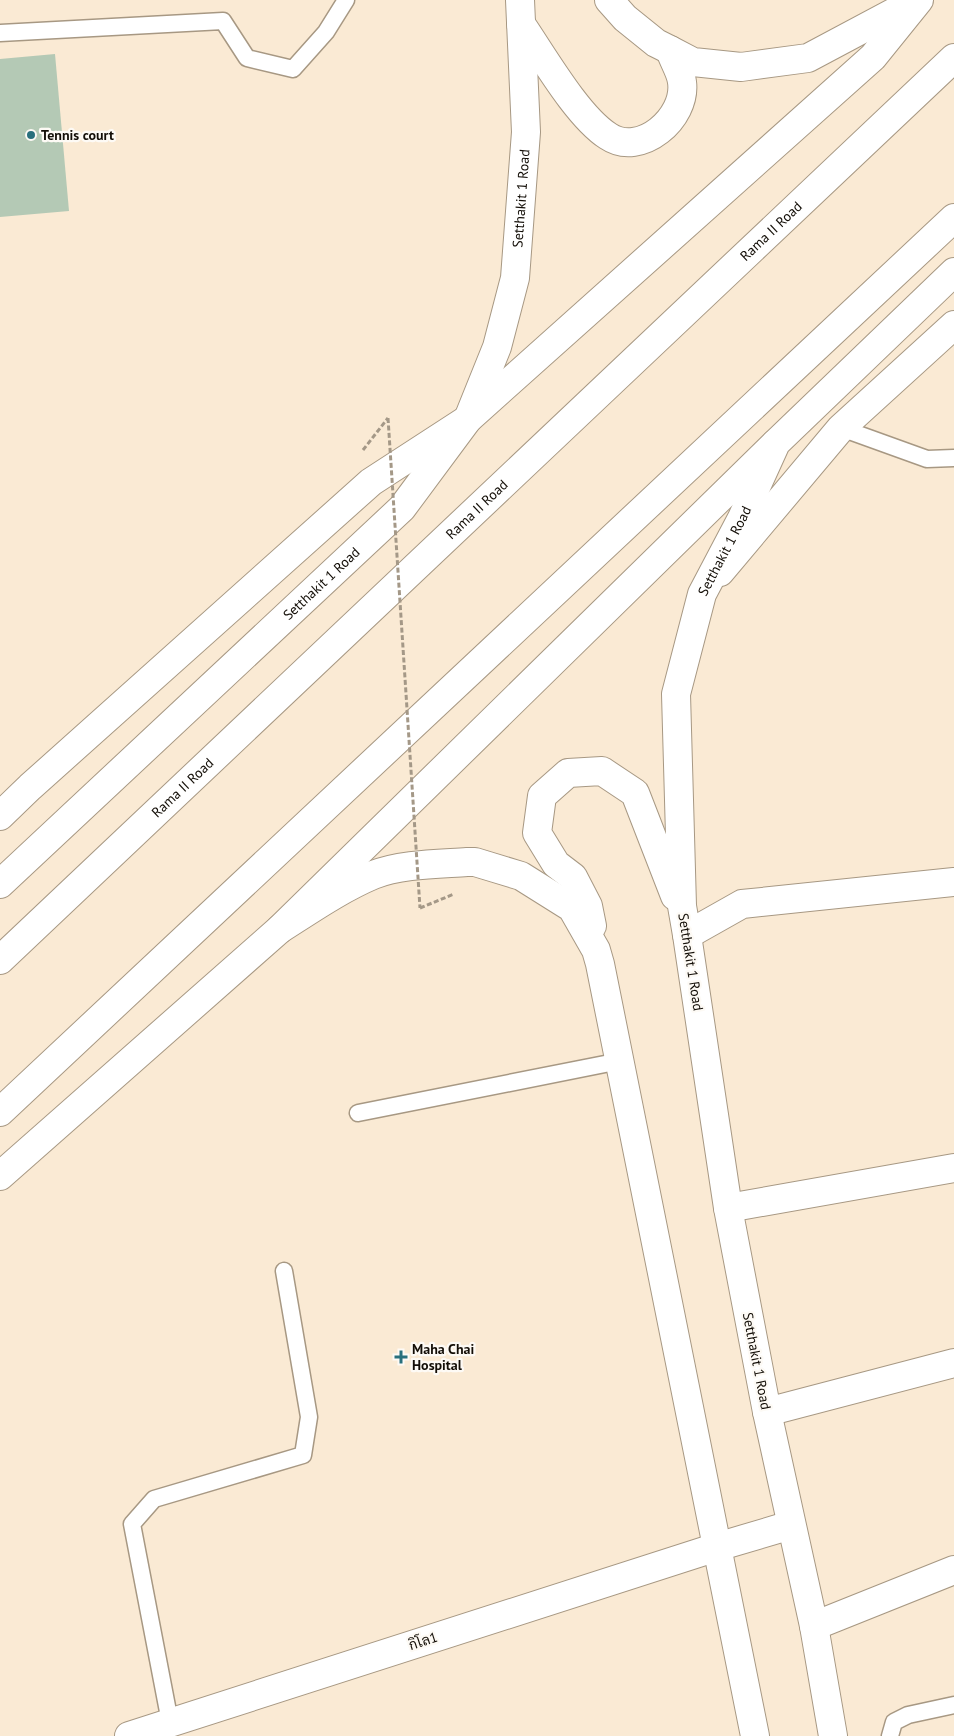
<svg xmlns="http://www.w3.org/2000/svg" width="954" height="1736" font-family="'PT Sans',Sarabun,sans-serif">
	<style>
		.garden { fill: #b4c9b5 }
		.lines { fill: none; stroke-linecap: round; stroke-linejoin: round }
		.service-casing { stroke: #a79883; stroke-width: 19 }
		.minor-casing { stroke: #a79883; stroke-width: 30 }
		.secondary-casing { stroke: #a79883; stroke-width: 30 }
		.primary-casing { stroke: #a79883; stroke-width: 30 }
		.trunk-casing { stroke: #a79883; stroke-width: 30 }
		.path { stroke: #a49887; stroke-width: 3; stroke-dasharray: 5 2.5; stroke-linecap: butt }
		.service { stroke: #fff; stroke-width: 16 }
		.minor { stroke: #fff; stroke-width: 28 }
		.secondary { stroke: #fff; stroke-width: 28 }
		.primary { stroke: #fff; stroke-width: 28 }
		.trunk { stroke: #fff; stroke-width: 28 }
		.path-bridge { stroke: #a49887; stroke-width: 3; stroke-dasharray: 5 2.5; stroke-linecap: butt }
		.poi-dot { fill: #29707d; stroke: #fdfaf5; stroke-width: 2 }
		.labels { text-anchor: middle; dominant-baseline: central; stroke-width: 4.5; stroke-linejoin: round; paint-order: stroke }
		.poi-label { font-size: 14px; font-weight: bold; fill: #130e07; stroke: #fdfaf5; text-anchor: start }
		.street-label { font-size: 14px; fill: #130e07; stroke: #fdfaf5 }
	</style>
	<rect width="100%" height="100%" fill="#faead4"/>
	<!-- garden -->
	<path class="garden" d="M55,54L69,211L0,217V59Z"/>
	<g class="lines">
		<!-- service casing -->
		<g class="service-casing">
			<g id="service">
				<path d="M0,33L223,21L247,58L293,69L326,32L346,0"/>
				<path d="M841,428L927,459L954,458"/>
				<path d="M358,1113L620,1061"/>
				<path d="M170,1722L132,1524L154,1499L303,1455L309,1417L284,1271"/>
				<path d="M890,1736L894,1722L908,1715L954,1705"/>
			</g>
		</g>
		<!-- minor casing -->
		<g class="minor-casing">
			<g id="minor">
				<path d="M687,935L742,904L954,882"/>
				<path d="M728,1208L954,1168"/>
				<path d="M767,1412L954,1363"/>
				<path d="M814,1626L954,1570"/>
				<path d="M129,1736L717,1547L791,1525"/>
			</g>
		</g>
		<!-- secondary casing -->
		<g class="secondary-casing">
			<g id="secondary">
				<path d="M720,572L841,428L954,325"/>
				<path d="M0,816L30,787L371,482L468,419L873,57L919,0"/>
				<path d="M0,1176L280,929L775,444"/>
			</g>
		</g>
		<!-- primary casing -->
		<g class="primary-casing">
			<g id="primary">
				<path d="M609,0L625,18L656,43L670,50L693,62L741,67L808,58L917,0"/>
				<path d="M521,24C543,56 577,116 608,136C640,158 687,118 682,82C681,72 673,60 670,50"/>
				<path id="s1" d="M0,884L402,508L468,419L497,347L515,278L526,132L520,0"/>
				<path d="M592,926L588,906L573,877L556,864L537,833L542,796L568,773L602,771L635,793L675,896"/>
				<path d="M280,929C310,910 340,889 373,875C400,864 438,864 467,862H475L521,876L572,908L596,950L600,964L755,1736"/>
				<path id="s2" d="M833,1736L814,1626L767,1412L728,1208L687,935L682,906L676,694L702,594L742,518L776,443L954,272"/>
			</g>
		</g>
		<!-- trunk casing -->
		<g class="trunk-casing">
			<g id="trunk">
				<path id="s3" d="M0,960L954,58"/>
				<path d="M0,1112L954,218"/>
			</g>
		</g>
		<!-- path -->
		<g class="path">
			<path d="M363,450L388,418"/>
			<path d="M420,908L454,894"/>
		</g>
		<!-- service -->
		<use href="#service" class="service"/>
		<!-- minor -->
		<use href="#minor" class="minor"/>
		<!-- secondary -->
		<use href="#secondary" class="secondary"/>
		<!-- primary -->
		<use href="#primary" class="primary"/>
		<!-- trunk -->
		<use href="#trunk" class="trunk"/>
		<!-- path-bridge -->
		<path class="path-bridge" d="M388,418L420,908"/>
	</g>
	<!-- markers -->
	<g class="poi-dot">
		<circle cx="31" cy="135" r="5"/>
		<path d="M398.5 1349.5h5v5h5v5h-5v5h-5v-5h-5v-5h5z"/>
	</g>
	<g class="labels">
		<!-- poi labels -->
		<g class="poi-label">
			<text x="41" y="135">Tennis court</text>
			<text x="412" y="1349">Maha Chai<tspan x="412" dy="16">Hospital</tspan></text>
		</g>
		<!-- street labels -->
		<g class="street-label">
			<text stroke="none"><textPath href="#s1" startOffset="890">Setthakit 1 Road</textPath></text>
			<text stroke="none"><textPath href="#s3" startOffset="1061">Rama II Road</textPath></text>
			<text stroke="none"><textPath href="#s3" startOffset="656">Rama II Road</textPath></text>
			<text stroke="none"><textPath href="#s2" startOffset="1208">Setthakit 1 Road</textPath></text>
			<text stroke="none"><textPath href="#s1" startOffset="440">Setthakit 1 Road</textPath></text>
			<text stroke="none"><textPath href="#s3" startOffset="251">Rama II Road</textPath></text>
			<text transform="translate(691 962) rotate(81)">Setthakit 1 Road</text>
			<text transform="translate(757 1361) rotate(79)">Setthakit 1 Road</text>
			<text transform="translate(423 1641) rotate(-18)">กิโล1</text>
		</g>
	</g>
</svg>
